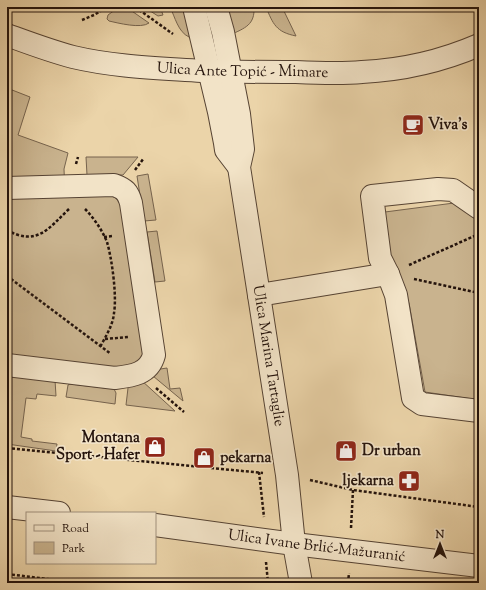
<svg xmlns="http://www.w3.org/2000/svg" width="486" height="590" font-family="'Sorts Mill Goudy',serif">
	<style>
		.green { fill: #c9b38e; stroke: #76634d }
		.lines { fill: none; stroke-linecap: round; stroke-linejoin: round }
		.minor-casing { stroke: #564333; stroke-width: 24 }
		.path { stroke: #24130c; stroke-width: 2.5; stroke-dasharray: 3 2; stroke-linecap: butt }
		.minor { stroke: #f2e3c7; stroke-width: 22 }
		.labels { text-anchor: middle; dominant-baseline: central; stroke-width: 3.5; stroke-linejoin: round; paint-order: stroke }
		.street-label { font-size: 15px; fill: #24130c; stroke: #f2e3c7 }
		.poi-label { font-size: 15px; font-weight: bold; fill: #24130c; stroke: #f2e3c7; text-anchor: start }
	</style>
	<rect width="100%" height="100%" fill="#ebd4a9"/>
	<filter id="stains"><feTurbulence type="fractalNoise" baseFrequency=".005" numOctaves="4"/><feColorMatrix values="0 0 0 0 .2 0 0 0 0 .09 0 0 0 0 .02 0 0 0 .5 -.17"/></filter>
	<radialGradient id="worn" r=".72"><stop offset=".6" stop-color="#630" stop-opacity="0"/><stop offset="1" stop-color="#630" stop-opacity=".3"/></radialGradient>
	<!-- green -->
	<g class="green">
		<path d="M119,7H126L149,23C141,29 118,23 109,21L107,19L108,15Z"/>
		<path d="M144,7H160L163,15L158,16Z"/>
		<path d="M170,7H184L190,32L189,37C178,32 175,17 170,7Z"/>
		<path d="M223,7H254C255,25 245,28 230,35Z"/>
		<path d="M266,7H282L296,36C276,32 273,24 266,7Z"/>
		<path d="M7,88L30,97L18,135L68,153L64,169L65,194H108L116,198L121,206L144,353L141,360L125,369L7,356Z"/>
		<path d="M86,157H138L123,175H87Z"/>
		<path d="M148,174L156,220L144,221L137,176Z"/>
		<path d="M454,203L479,221V400L425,392L409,303L380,258L385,212Z"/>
		<path d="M157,231L165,281L155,282L147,232Z"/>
		<path d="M167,368L170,389L180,388L183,401L153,376L154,370Z"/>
		<path d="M7,372L55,380L56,396L37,394L36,399L26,398L21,437L32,439V441L57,444L56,451L7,444Z"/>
		<path d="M141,380L175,411L126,405L128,388L130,381Z"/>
		<path d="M70,384L114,389L116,393L115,404L66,397L68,385Z"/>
		<path d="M7,579L39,583H7Z"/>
	</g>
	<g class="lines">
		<!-- minor casing -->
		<g class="minor-casing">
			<g id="minor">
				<path d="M194,7L219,112L225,143L226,150L239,167"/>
				<path id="s1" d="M216,7L223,32L239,114L243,149L239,167L287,475L294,544L301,583"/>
				<path id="s2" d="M7,35C29,43 50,51 73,57C115,67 159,68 202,71C233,72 264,72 296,72C318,73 340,74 362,72C403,70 442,61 479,45"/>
				<path d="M7,188L114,185C125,189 128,192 131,203L154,355C149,374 132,376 115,378L7,365"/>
				<path d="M479,208L453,190L438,189L372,196L380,258L388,274L396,295L413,398L422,404L479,411"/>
				<path d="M259,295L388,274"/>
				<path d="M7,507L59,513"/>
				<path id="s3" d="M155,525L294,544L479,566"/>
			</g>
		</g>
		<!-- path -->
		<g class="path">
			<path d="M135,7L173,34"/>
			<path d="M82,20L94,15L107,7"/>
			<path d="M76,164L78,157"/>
			<path d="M135,170L144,158"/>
			<path d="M85,209C94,218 102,230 107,242C112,259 117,296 114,313C113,325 106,336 100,347"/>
			<path d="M7,230C37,247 49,228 69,209"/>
			<path d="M104,237L113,236"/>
			<path d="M409,265L479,234"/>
			<path d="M7,276L111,354"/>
			<path d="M414,279L479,293"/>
			<path d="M105,339L128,337"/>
			<path d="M156,388L184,412"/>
			<path d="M7,448L263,473"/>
			<path d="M259,472L264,517"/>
			<path d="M310,480L353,490L479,507"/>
			<path d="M351,528L353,490"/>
			<path d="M266,562L268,583"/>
			<path d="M7,574L79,583"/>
			<path d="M348,583L349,573"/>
		</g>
		<!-- minor -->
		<use href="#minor" class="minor"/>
	</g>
	<!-- icons -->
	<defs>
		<g id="cafe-square" transform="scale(1.15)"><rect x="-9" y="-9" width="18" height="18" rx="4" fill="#8f2418" stroke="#f2e3c7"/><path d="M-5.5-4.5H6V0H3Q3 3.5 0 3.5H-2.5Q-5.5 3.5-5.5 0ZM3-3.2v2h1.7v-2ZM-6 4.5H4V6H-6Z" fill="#fff"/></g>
		<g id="shop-square" transform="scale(1.15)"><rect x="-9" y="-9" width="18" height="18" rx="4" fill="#8f2418" stroke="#f2e3c7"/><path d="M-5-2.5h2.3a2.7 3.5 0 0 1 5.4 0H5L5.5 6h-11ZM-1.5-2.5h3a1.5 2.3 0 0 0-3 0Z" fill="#fff"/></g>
		<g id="pharmacy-square" transform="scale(1.15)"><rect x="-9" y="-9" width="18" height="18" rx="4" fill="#8f2418" stroke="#f2e3c7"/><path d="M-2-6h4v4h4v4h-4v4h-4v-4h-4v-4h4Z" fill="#fff"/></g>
	</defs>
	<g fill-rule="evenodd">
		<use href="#cafe-square" x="413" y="125"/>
		<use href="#shop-square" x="155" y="447"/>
		<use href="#shop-square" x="346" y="451"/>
		<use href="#shop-square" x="204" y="458"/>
		<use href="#pharmacy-square" x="409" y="481"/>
	</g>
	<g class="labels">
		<!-- street labels -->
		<g class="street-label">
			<text stroke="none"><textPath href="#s2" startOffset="240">Ulica Ante Topić - Mimare</textPath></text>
			<text stroke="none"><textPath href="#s1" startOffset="354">Ulica Marina Tartaglie</textPath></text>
			<text stroke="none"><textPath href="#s3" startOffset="163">Ulica Ivane Brlić-Mažuranić</textPath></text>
		</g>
		<!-- poi labels -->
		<g class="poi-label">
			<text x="428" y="125">Viva's</text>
			<text x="140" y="438" text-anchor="end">Montana<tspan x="140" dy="17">Sport - Hafer</tspan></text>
			<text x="362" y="451">Dr urban</text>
			<text x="220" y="458">pekarna</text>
			<text x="394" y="481" text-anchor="end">ljekarna</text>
		</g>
	</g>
	<!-- margin -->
	<rect width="486" height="590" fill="none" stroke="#ebd4a9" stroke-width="24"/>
	<rect x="8" y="8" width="470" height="574" fill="none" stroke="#24130c" stroke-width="2"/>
	<rect x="12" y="12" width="462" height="566" fill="none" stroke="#24130c"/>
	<!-- legend -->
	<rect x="26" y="512" width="130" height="52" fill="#f2e3c7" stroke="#a0907c"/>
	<rect x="34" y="525" width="20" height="6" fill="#f2e3c7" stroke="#a0907c"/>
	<text x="62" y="532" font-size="12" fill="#24130c">Road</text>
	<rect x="34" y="542" width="20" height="12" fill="#c9b38e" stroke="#a0907c"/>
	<text x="62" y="552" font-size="12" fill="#24130c">Park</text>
	<!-- north arrow -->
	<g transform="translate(440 544)" stroke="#f2e3c7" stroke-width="3" paint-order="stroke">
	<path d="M0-3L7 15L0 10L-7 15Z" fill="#24130c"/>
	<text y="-6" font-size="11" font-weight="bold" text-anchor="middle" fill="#24130c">N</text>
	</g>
	<rect width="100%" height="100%" filter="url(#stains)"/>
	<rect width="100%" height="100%" fill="url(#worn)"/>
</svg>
